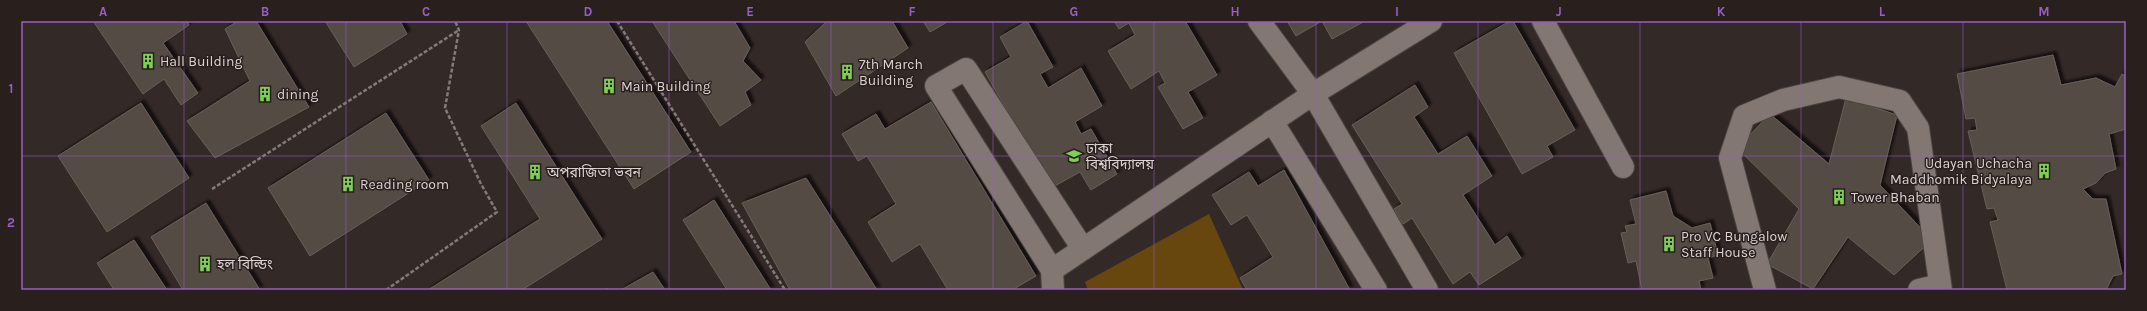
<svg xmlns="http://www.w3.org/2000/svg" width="2147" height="311" font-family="Karla,'Noto Sans Bengali',sans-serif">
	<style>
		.park { fill: #68470f }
		.building { fill: #544b45; stroke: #685f59; filter: url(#shadow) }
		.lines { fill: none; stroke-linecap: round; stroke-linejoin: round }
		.minor-casing { stroke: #4c4442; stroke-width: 24 }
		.path { stroke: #837b79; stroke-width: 2.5; stroke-dasharray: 4 2; stroke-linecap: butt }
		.minor { stroke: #837774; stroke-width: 22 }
		.grid { fill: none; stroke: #985fc5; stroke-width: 1; stroke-opacity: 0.55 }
		.labels { text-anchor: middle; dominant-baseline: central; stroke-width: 3; stroke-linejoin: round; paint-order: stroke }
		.poi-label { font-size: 14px; fill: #dcd5d4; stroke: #291f1d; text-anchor: start }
		.neatline { fill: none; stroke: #985fc5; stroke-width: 1.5 }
		.grid-label { font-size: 13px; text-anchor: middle; font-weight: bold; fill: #985fc5 }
	</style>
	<defs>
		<filter id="shadow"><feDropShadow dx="3.5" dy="-3.5" stdDeviation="1" flood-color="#0009"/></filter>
	</defs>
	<rect width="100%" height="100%" fill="#332927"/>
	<!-- park -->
	<path class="park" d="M1209,214L1243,290H1088L1085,282Z"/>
	<!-- building -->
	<g class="building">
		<path d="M93,21H187L189,25L163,43L198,93L181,105L164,79L143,94Z"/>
		<path d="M238,21H256L309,107L215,158L187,121L250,81L225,29Z"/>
		<path d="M325,21H400L407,34L354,67Z"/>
		<path d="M526,21H607L691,152L634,189Z"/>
		<path d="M652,21H734L750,48L743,61L761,80L745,92L751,105L720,126Z"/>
		<path d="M827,21H892L908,48L836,96L805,42Z"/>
		<path d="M923,21H949L930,32Z"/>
		<path d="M1027,21L1053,67L1040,74L1048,88L1081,68L1102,106L1075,122L1081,134L1091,129L1117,174L1091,190L1080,172L1051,188L985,72L1011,57L1000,37Z"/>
		<path d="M1114,21H1185L1217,75L1188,92L1203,118L1183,129L1158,87L1165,83L1159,71L1131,89L1108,51L1135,35L1129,23L1119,29Z"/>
		<path d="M1287,21H1365L1332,39L1322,21L1296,36Z"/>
		<path d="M1510,21H1513L1575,130L1547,146L1553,157L1522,174L1454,53Z"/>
		<path d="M2053,55L2061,85L2096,78L2115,87L2122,74L2126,76V129L2109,134L2116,169L2105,173L2096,183L2083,189L2093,199H2106L2122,274L2113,276L2106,290H2007L1990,222L1998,220L1994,208L1987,209L1968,131L1977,130L1975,118L1966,119L1957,74Z"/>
		<path d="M1415,85L1428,107L1414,117L1438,154L1467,136L1492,176L1463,195L1495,245L1507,236L1521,258L1479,285L1470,272L1453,284L1412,218L1403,224L1394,209L1402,204L1352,125Z"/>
		<path d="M1846,98L1897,115L1880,185L1932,240L1894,275L1848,237L1813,289L1767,264L1799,209L1737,148L1770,114L1829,164Z"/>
		<path d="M931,102L1036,276L1012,290H948L920,244L892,262L868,222L896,204L867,156L858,161L842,134L876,114L885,129Z"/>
		<path d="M141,103L189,178L107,232L58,156Z"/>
		<path d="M516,103L602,239L522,290H428L540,219L481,126Z"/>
		<path d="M386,113L429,180L310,256L268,188Z"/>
		<path d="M1284,170L1350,290H1247L1240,278L1273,257L1247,215L1231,225L1212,195L1249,172L1258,186Z"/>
		<path d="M806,178L877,290H790L742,203Z"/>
		<path d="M1666,191L1673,216L1692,228L1710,223L1718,255L1708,258L1713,278L1699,281L1701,290H1642L1636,261L1628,263L1621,233L1627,232L1625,226L1636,224L1630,200Z"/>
		<path d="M714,200L771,290H727L683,220Z"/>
		<path d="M206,203L260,290H183L151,237Z"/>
		<path d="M134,240L167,290H114L97,263Z"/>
		<path d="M653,272L665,290H621Z"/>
	</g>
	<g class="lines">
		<!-- minor casing -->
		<g class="minor-casing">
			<g id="minor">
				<path d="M1259,21L1313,94L1427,290"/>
				<path d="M1543,21L1623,167"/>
				<path d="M1272,121L1376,290"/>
				<path d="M1052,270L1313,94L1431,21"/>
				<path d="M1053,290L1052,270L936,86L966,69L1083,249"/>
				<path d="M1765,290L1730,158L1744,116L1783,100L1839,87L1900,101L1918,128L1941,290"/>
				<path d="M1919,290L1940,285"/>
			</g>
		</g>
		<!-- path -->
		<g class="path">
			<path d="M617,21L785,290"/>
			<path d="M212,189L459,30"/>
			<path d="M606,289L607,290"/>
			<path d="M386,290L497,212L481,184L445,108L459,30L455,21"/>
		</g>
		<!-- minor -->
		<use href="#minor" class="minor"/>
	</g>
	<!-- grid -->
	<path class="grid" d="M184,21V290M346,21V290M507,21V290M669,21V290M831,21V290M993,21V290M1154,21V290M1316,21V290M1478,21V290M1640,21V290M1801,21V290M1963,21V290M21,156H2126"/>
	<!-- icons -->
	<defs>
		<g id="building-bare" transform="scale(1.2)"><path d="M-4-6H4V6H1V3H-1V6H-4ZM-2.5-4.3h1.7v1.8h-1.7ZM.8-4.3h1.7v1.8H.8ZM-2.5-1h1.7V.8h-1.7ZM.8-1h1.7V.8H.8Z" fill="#7fd052" stroke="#291f1d" stroke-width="2.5" paint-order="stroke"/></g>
		<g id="university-bare" transform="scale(1.2)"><path d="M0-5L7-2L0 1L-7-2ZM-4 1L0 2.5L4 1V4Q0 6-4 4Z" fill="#7fd052" stroke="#291f1d" stroke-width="2.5" paint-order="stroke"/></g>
	</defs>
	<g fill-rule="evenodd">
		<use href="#building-bare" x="148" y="61"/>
		<use href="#building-bare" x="847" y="72"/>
		<use href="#building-bare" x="609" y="86"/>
		<use href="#building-bare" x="265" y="94"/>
		<use href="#university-bare" x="1074" y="156"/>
		<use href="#building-bare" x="2044" y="171"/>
		<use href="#building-bare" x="535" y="172"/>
		<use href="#building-bare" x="348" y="184"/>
		<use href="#building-bare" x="1839" y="197"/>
		<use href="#building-bare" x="1669" y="244"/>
		<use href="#building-bare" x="205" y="264"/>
	</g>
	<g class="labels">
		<!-- poi labels -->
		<g class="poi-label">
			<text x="160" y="61">Hall Building</text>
			<text x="859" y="64">7th March<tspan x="859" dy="16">Building</tspan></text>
			<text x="621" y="86">Main Building</text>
			<text x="277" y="94">dining</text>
			<text x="1086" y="148">ঢাকা<tspan x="1086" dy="16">বিশ্ববিদ্যালয়</tspan></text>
			<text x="2032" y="163" text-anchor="end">Udayan Uchacha<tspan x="2032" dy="16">Maddhomik Bidyalaya</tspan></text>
			<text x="547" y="172">অপরাজিতা ভবন</text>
			<text x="360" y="184">Reading room</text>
			<text x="1851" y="197">Tower Bhaban</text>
			<text x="1681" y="236">Pro VC Bungalow<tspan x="1681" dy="16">Staff House</tspan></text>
			<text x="217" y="264">হল বিল্ডিং</text>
		</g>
	</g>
	<!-- border -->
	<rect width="2147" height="311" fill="none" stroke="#291f1d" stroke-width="44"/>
	<rect x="22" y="22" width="2103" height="267" class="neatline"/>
	<g class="grid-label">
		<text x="103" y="16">A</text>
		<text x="265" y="16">B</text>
		<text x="426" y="16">C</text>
		<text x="588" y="16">D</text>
		<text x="750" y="16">E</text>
		<text x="912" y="16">F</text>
		<text x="1074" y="16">G</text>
		<text x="1235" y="16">H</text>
		<text x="1397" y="16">I</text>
		<text x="1559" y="16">J</text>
		<text x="1721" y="16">K</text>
		<text x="1882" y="16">L</text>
		<text x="2044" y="16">M</text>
		<text x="11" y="93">1</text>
		<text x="11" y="227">2</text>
	</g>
</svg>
